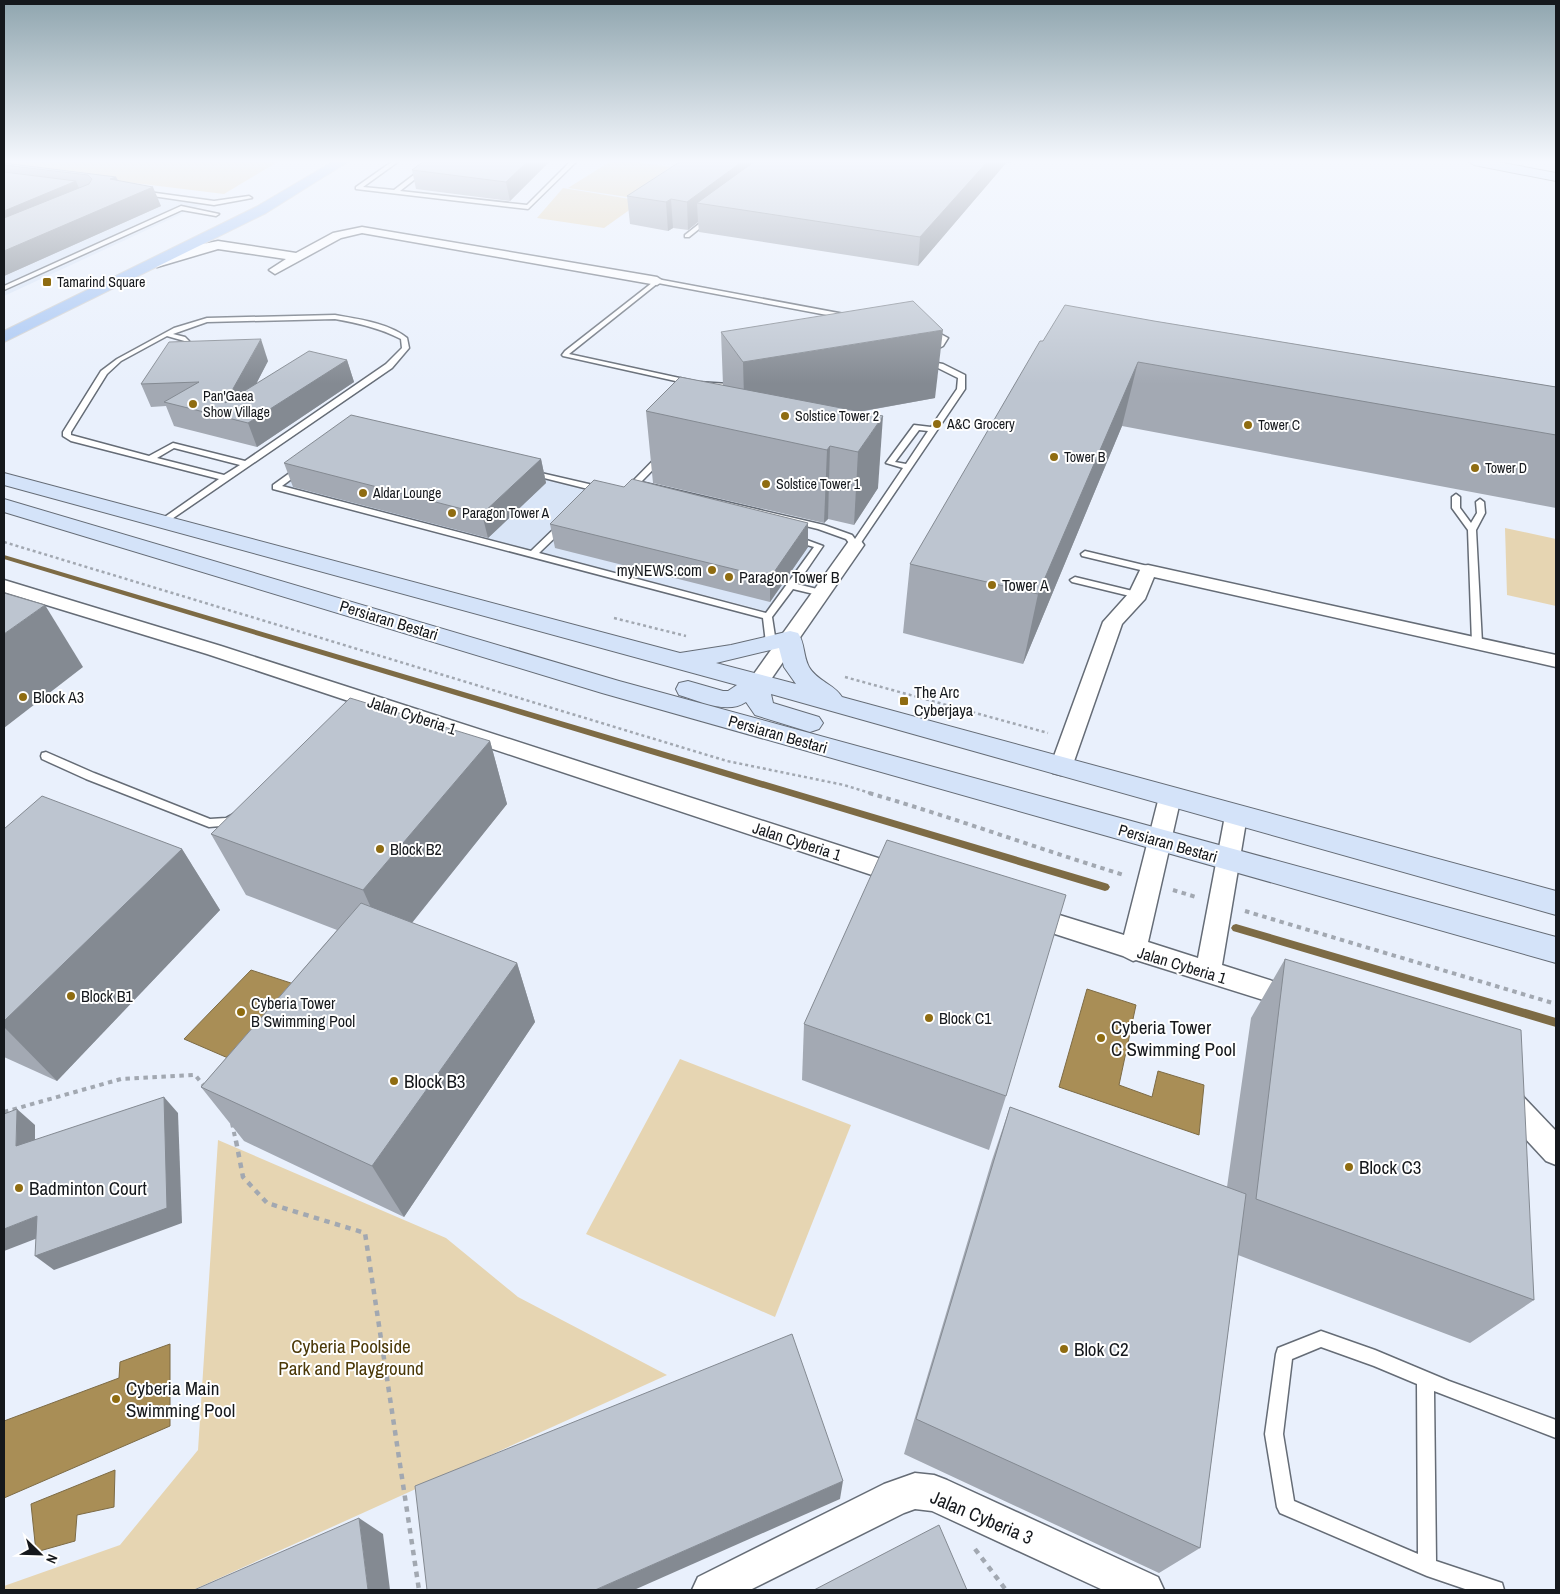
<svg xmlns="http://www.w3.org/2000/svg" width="1560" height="1594" font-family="'Archivo Narrow',sans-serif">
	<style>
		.built { fill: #d9e5f7 }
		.green { fill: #e6d5b2 }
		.water { fill: #a98e56; stroke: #7d6b45 }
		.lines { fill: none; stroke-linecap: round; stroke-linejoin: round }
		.stream { fill: #7d6b45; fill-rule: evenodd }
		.lane-casing { stroke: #656c76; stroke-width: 3 }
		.street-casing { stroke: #656c76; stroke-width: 3 }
		.secondary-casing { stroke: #656c76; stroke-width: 2 }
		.primary-casing { stroke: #d0d1d2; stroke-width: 2 }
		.path-far2 { stroke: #a2a8b1; stroke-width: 2.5; stroke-dasharray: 3 3; stroke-linecap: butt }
		.path-far1 { stroke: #a2a8b1; stroke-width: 4; stroke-dasharray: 4.5 4.5; stroke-linecap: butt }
		.path { stroke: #a2a8b1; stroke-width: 4.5; stroke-dasharray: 5.5 5.5; stroke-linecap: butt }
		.lane { fill: #fff; fill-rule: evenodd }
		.street { fill: #fff; fill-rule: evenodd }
		.secondary { fill: #d4e3f9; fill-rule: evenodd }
		.primary { fill: #a9c7f3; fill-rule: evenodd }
		.wall { fill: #a3a9b3 }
		.shaded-wall { fill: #848a92 }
		.building { fill: #bdc5d0; stroke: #848a92 }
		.poi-dot { fill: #8f6c11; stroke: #fff; stroke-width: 2 }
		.labels { text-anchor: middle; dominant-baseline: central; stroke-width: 4; stroke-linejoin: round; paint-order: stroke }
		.far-poi-label { font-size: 14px; fill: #15181c; stroke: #fff; text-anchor: start }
		.poi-label { font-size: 16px; fill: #15181c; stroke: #fff; text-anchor: start }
		.street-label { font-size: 16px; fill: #15181c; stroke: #fff }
		.near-poi-label { font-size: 19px; fill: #15181c; stroke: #fff; text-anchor: start }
		.near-park-label { font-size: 19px; fill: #4b3807; stroke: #fff }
		.near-street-label { font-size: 19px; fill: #15181c; stroke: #fff }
	</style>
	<rect width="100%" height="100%" fill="#e9f0fc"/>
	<!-- built -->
	<g class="built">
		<path d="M4,173L214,199L4,296Z"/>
		<path d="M357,432L813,547L766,611L284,486Z"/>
	</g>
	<!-- green -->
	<g class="green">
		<path d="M4,161H279L224,194L4,167Z"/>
		<path d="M611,161H630L670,167L627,197L568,188Z"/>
		<path d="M563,188L642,201L604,228L537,218Z"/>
		<path d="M1505,528L1556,539V606L1507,595Z"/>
		<path d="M680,1059L851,1125L775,1317L586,1234Z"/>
		<path d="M218,1140L446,1238L518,1297L667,1375L193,1590H4V1586L120,1545L198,1450Z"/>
	</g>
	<!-- water -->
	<g class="water">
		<path d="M251,970L297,985L228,1058L184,1039Z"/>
		<path d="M1087,989L1136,1005L1119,1085L1152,1097L1158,1071L1204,1085L1199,1135L1059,1087Z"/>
		<path d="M170,1344V1426L4,1498V1421L119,1378L120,1362Z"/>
		<path d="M115,1470L114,1507L77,1515L75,1541L36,1552L31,1504Z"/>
	</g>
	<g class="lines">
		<!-- stream -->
		<g class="stream">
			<path d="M4,555L1105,883L1108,884L1110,887L1108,890L1105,891L4,559Z"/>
			<path d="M1236,924L1556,1018V1027L1233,931L1231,928L1233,925Z"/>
		</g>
		<!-- lane casing -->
		<g class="lane-casing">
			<g id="lane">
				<path d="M393,161H399L363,187L394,190L432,161H438L400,191L527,205L571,161H577L528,209L356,189V187Z"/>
				<path d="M141,191L214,201L249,196L252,198L214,205L139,194Z"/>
				<path d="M181,206L219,214L216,216L182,210L4,290V286Z"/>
				<path d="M709,216L714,217L689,237H685V235Z"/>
				<path d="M657,279L935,331L948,338L943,346L941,347L729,388L698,386L563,356L562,355L565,351ZM658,283L933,335L941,339L938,343L729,384L698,382L569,354Z"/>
				<path d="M335,315C358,319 389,323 407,338L409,348L392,368L166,523L163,524L159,521L219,479L71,441L63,436V432L101,371L117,359L174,328L207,318ZM335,319C358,323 380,328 401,339L402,348L386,364L245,461L173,443L149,456L71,435V432L107,374L121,361L167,336L188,342L189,341L185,337L173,334L207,322ZM174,448L240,465L224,475L157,458Z"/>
				<path d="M916,359L943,364L965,375V389L858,547H852L846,539L818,529L635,485L631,483L719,393ZM916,363L938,368L958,378L957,389L931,427L914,425L886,463L903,468L855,539L852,535L824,525L641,482L724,397ZM919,430L928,431L906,464L895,462Z"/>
				<path d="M298,467L305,469L282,486L531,551L560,523H566V527L539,553L766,613L814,547L790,540L789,538L793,535L823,546L797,584L825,591L827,593L822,596L793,589L772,617L776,643L771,646L766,643L763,618L273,489V485Z"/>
				<path d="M528,470L606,488L607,490L606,492H600L528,474Z"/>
				<path d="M1456,494L1460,497V508L1471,523L1477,513L1476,502L1480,499L1484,502L1485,513L1476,530L1482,643L1477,646L1472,643L1468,530L1452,508V497Z"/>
				<path d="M1085,551L1156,568L1158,570L1153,573L1082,556L1081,554Z"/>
				<path d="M1075,577L1141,593L1143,595L1138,598L1072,582L1070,580Z"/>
				<path d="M46,752L94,773L210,819L226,818L235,813L239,814L241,817L233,825L209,827L86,779L42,759L41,756L42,753Z"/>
				<path d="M1321,1331L1375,1350L1449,1381L1556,1420V1438L1434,1391L1436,1561L1502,1583L1504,1590H1468L1427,1576L1280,1513L1277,1507L1265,1434L1276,1354L1278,1348ZM1321,1347L1374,1366L1417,1384L1418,1554L1294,1501L1283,1434L1292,1359Z"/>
			</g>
		</g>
		<!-- street casing -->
		<g class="street-casing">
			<g id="street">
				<path d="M362,227L657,277L663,281L657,285L362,233L341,238L275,274L269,270L286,259L218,249L157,267L151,263L153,260L198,245L218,241L296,253L333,233Z"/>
				<path d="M855,540L861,541L864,545L765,688L758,690L751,688L748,683L751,678L849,541Z"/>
				<path d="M1148,565L1556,655V667L1154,577L1145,599L1122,624L1072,767L1069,773L1061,775L1053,773L1050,767L1103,622L1129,593L1142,566Z"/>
				<path d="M4,580L221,646L912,869L916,876L912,883L904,885L896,883L207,654L4,592Z"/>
				<path d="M1170,789L1178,791L1181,797L1148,942L1198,958L1225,816L1228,810L1236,808L1244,810L1247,816L1222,965L1304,991L1308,999L1304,1007L1295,1010L1136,960L1133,961L1123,956L1018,922L1015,915L1018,908L1027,905L1124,935L1159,797L1162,791Z"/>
				<path d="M1505,1084L1515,1088L1556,1131V1165L1546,1161L1495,1106L1491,1097L1495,1088Z"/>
				<path d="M915,1473L934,1475L947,1480L1158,1577L1164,1590H1103L932,1511L915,1509L904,1513L750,1590H692L698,1577L884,1484Z"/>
			</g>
		</g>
		<!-- secondary casing -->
		<g class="secondary-casing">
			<g id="secondary">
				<path d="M1468,161H1493L1556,173V181L1474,165Z"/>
				<path d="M4,473L680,653L731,645L790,631L798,633C805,643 803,656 809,667C817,681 834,684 842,697L1556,891V915L771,694L773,703L819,717L823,723L819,729L810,732L755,715L746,702C727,715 700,701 679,695L676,689L679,683L688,681L723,691H728L737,685L4,485ZM779,648L784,667L796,684L716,663Z"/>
				<path d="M4,499L619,681L1556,937V963L602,693L4,512Z"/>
			</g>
		</g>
		<!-- primary casing -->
		<g class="primary-casing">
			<path id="primary" d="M334,161H349L266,213L4,342V331L256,207Z"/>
		</g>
		<!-- path-far2 -->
		<g class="path-far2">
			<path d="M4,542L727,761L844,785L873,794"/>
			<path d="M614,618L686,636"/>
			<path d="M845,677L1048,733"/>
		</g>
		<!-- path-far1 -->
		<g class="path-far1">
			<path d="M869,793C955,818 1039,849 1124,875"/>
			<path d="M1173,890L1196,897"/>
			<path d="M1245,911L1556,1004"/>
			<path d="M4,1112L121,1079L195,1075L205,1087"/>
			<path d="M232,1123L236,1142"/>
		</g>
		<!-- path -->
		<g class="path">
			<path d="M236,1141L243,1177L267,1203L365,1233L419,1590"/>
			<path d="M975,1549L1006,1590"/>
		</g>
		<!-- lane -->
		<use href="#lane" class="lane"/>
		<!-- street -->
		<use href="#street" class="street"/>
		<!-- secondary -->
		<use href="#secondary" class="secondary"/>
		<!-- primary -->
		<use href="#primary" class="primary"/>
	</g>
	<!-- wall -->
	<g class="wall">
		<path d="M424,161H550L510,201L416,189L412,170Z"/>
		<path d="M681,161H1012L1010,163H1006L918,266L699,232L698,222L688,230L673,228L668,231L630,224L627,196Z"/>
		<path d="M4,163L116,177L118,180L161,206L4,276Z"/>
		<path d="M1154,321L1556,387V508L1122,426L1023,664L903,633L910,564L1043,341Z"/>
		<path d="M721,332L935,398L859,412L878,488L854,525L828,519L824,523L653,483L646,411L723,385Z"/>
		<path d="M347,360L354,382L257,447L174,426L166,406L151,407L141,384L268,361L256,384Z"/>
		<path d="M541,459L546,483L488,538L293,487L284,463Z"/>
		<path d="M624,487L808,547L770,602L555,548L550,524Z"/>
		<path d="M490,741L507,804L412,923L517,963L535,1022L404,1217L244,1141L201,1087L337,930L246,895L211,834Z"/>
		<path d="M4,829L182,849L220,910L57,1081L4,1057Z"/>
		<path d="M1285,959L1534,1300L1470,1343L1238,1255L1200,1548L1159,1573L904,1454L992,1160L1010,1107L1227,1187L1251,1018Z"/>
		<path d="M804,1024L1006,1096L989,1150L802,1080Z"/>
	</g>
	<!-- shaded-wall -->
	<g class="shaded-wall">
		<path d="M528,161H550L510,201L506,182Z"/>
		<path d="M743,161H779L697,203L698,222L688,230L687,202Z"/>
		<path d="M988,161H1007L1006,163L918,266L920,237Z"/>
		<path d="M116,177L124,196L110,179Z"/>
		<path d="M76,181L84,200L4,235V211Z"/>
		<path d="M153,187L161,206L4,276V251Z"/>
		<path d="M671,199L673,228L668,231L666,202Z"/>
		<path d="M943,330L935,398L745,432L743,362Z"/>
		<path d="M261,339L268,361L237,421L225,403Z"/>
		<path d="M347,360L354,382L257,447L248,423Z"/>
		<path d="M1138,362L1122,426L1023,664L1038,594Z"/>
		<path d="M883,416L878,488L854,525L858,452Z"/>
		<path d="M830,446L828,519L824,523L827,450Z"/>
		<path d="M541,459L546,483L488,538L482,514Z"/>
		<path d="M808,523V547L770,602V578Z"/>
		<path d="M45,605L83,667L4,728V634Z"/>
		<path d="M490,741L507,804L390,950L363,890Z"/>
		<path d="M182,849L220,910L57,1081L4,1027V1021Z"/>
		<path d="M517,963L535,1022L404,1217L372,1166Z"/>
		<path d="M164,1097L178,1113L182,1223L54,1270L35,1256Z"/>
		<path d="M17,1109L35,1125V1162L16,1146Z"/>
		<path d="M37,1216L56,1231L4,1251V1229Z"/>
		<path d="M843,1481L840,1499L634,1590H595Z"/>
		<path d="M359,1518L383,1534L390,1590H368Z"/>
	</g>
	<!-- building -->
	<g class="building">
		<path d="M424,161H528L506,182L412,170Z"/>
		<path d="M681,161H743L687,202L671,199L666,202L627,196Z"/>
		<path d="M755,161H988L920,237L697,203Z"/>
		<path d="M4,163L116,177L110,179L153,187L4,251V218L89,184L92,179L88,175L4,165Z"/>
		<path d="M4,172L76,181L4,211Z"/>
		<path d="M913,301L943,330L743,362L721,332Z"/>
		<path d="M1065,305L1154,321L1556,387V435L1138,362L1038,594L910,564L1040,341H1043Z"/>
		<path d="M261,339L225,403L309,351L347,360L248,423L164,402L199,382L141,384L169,342Z"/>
		<path d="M680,377L883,416L858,452L830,446L827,450L646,411Z"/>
		<path d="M351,415L541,459L482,514L284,463Z"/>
		<path d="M632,479L808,523L770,578L550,524L594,480L624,487Z"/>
		<path d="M4,593L45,605L4,634Z"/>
		<path d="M350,698L490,741L363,890L211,834Z"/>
		<path d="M42,796L182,849L4,1021V829Z"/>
		<path d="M887,840L1066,895L1006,1096L804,1024Z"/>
		<path d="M361,903L517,963L372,1166L201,1087Z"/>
		<path d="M1285,959L1521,1030L1534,1300L1256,1199Z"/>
		<path d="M164,1097L167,1208L35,1256L37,1216L4,1229V1114L17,1109L16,1146Z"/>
		<path d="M1010,1107L1246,1194L1200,1548L916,1419Z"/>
		<path d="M792,1334L843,1481L595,1590H427L415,1486Z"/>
		<path d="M359,1518L368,1590H194Z"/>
		<path d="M939,1525L967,1590H814Z"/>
	</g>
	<!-- sky -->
	<linearGradient id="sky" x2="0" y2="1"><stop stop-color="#8fa5ae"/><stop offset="0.42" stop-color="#f5f8fe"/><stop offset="1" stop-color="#f5f8fe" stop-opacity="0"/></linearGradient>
	<rect width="1560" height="384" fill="url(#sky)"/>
	<!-- markers -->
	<g class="poi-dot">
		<rect x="42" y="277" width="10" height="10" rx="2.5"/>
		<circle cx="193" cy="404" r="5"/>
		<circle cx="785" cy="416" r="5"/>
		<circle cx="937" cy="424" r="5"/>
		<circle cx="1248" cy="425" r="5"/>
		<circle cx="1054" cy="457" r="5"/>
		<circle cx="1475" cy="468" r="5"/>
		<circle cx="766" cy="484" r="5"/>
		<circle cx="363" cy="493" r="5"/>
		<circle cx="452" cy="513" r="5"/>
		<circle cx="712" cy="570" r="5"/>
		<circle cx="729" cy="577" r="5"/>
		<circle cx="992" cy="585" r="5"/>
		<circle cx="23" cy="697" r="5"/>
		<rect x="899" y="696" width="10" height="10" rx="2.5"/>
		<circle cx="380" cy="849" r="5"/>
		<circle cx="71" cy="996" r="5"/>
		<circle cx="241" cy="1012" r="5"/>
		<circle cx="929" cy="1018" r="5"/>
		<circle cx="1101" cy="1038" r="5"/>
		<circle cx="394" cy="1081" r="5"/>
		<circle cx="1349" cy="1167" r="5"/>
		<circle cx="19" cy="1188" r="5"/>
		<circle cx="1064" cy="1349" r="5"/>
		<circle cx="116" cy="1399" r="5"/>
	</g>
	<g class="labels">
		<!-- far-poi labels -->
		<g class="far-poi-label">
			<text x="57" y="282">Tamarind Square</text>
			<text x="203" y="396">Pan'Gaea<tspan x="203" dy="16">Show Village</tspan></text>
			<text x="795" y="416">Solstice Tower 2</text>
			<text x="947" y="424">A&amp;C Grocery</text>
			<text x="1258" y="425">Tower C</text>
			<text x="1064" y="457">Tower B</text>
			<text x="1485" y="468">Tower D</text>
			<text x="776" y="484">Solstice Tower 1</text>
			<text x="373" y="493">Aldar Lounge</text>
			<text x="462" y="513">Paragon Tower A</text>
		</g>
		<!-- poi labels -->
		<g class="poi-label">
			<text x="702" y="570" text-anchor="end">myNEWS.com</text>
			<text x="739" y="577">Paragon Tower B</text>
			<text x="1002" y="585">Tower A</text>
			<text x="914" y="692">The Arc<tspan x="914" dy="18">Cyberjaya</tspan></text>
			<text x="33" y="697">Block A3</text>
			<text x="390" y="849">Block B2</text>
			<text x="81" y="996">Block B1</text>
			<text x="251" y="1003">Cyberia Tower<tspan x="251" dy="18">B Swimming Pool</tspan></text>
			<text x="939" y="1018">Block C1</text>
		</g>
		<!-- street labels -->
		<g class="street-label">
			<text transform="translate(389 620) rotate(17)">Persiaran Bestari</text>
			<text transform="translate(412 715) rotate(18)">Jalan Cyberia 1</text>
			<text transform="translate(778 734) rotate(16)">Persiaran Bestari</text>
			<text transform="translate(797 841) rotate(18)">Jalan Cyberia 1</text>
			<text transform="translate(1168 843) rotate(16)">Persiaran Bestari</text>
			<text transform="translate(1182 965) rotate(17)">Jalan Cyberia 1</text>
		</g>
		<!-- near-poi labels -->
		<g class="near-poi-label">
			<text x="1111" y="1027">Cyberia Tower<tspan x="1111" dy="22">C Swimming Pool</tspan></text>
			<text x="404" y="1081">Block B3</text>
			<text x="1359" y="1167">Block C3</text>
			<text x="29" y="1188">Badminton Court</text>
			<text x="1074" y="1349">Blok C2</text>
			<text x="126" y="1388">Cyberia Main<tspan x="126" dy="22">Swimming Pool</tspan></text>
		</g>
		<!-- near-park labels -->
		<g class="near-park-label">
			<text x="351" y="1346">Cyberia Poolside<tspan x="351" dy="22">Park and Playground</tspan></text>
		</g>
		<!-- near-street labels -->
		<g class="near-street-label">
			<text transform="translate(982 1517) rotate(23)">Jalan Cyberia 3</text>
		</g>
	</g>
	<!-- border -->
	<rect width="1560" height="1594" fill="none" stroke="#15181c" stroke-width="10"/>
	<!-- north arrow -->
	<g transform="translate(40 1554) rotate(113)" stroke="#ffffff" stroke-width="4" paint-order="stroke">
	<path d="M0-4L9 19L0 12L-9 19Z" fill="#15181c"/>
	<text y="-8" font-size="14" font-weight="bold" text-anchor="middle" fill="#15181c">N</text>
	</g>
</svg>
